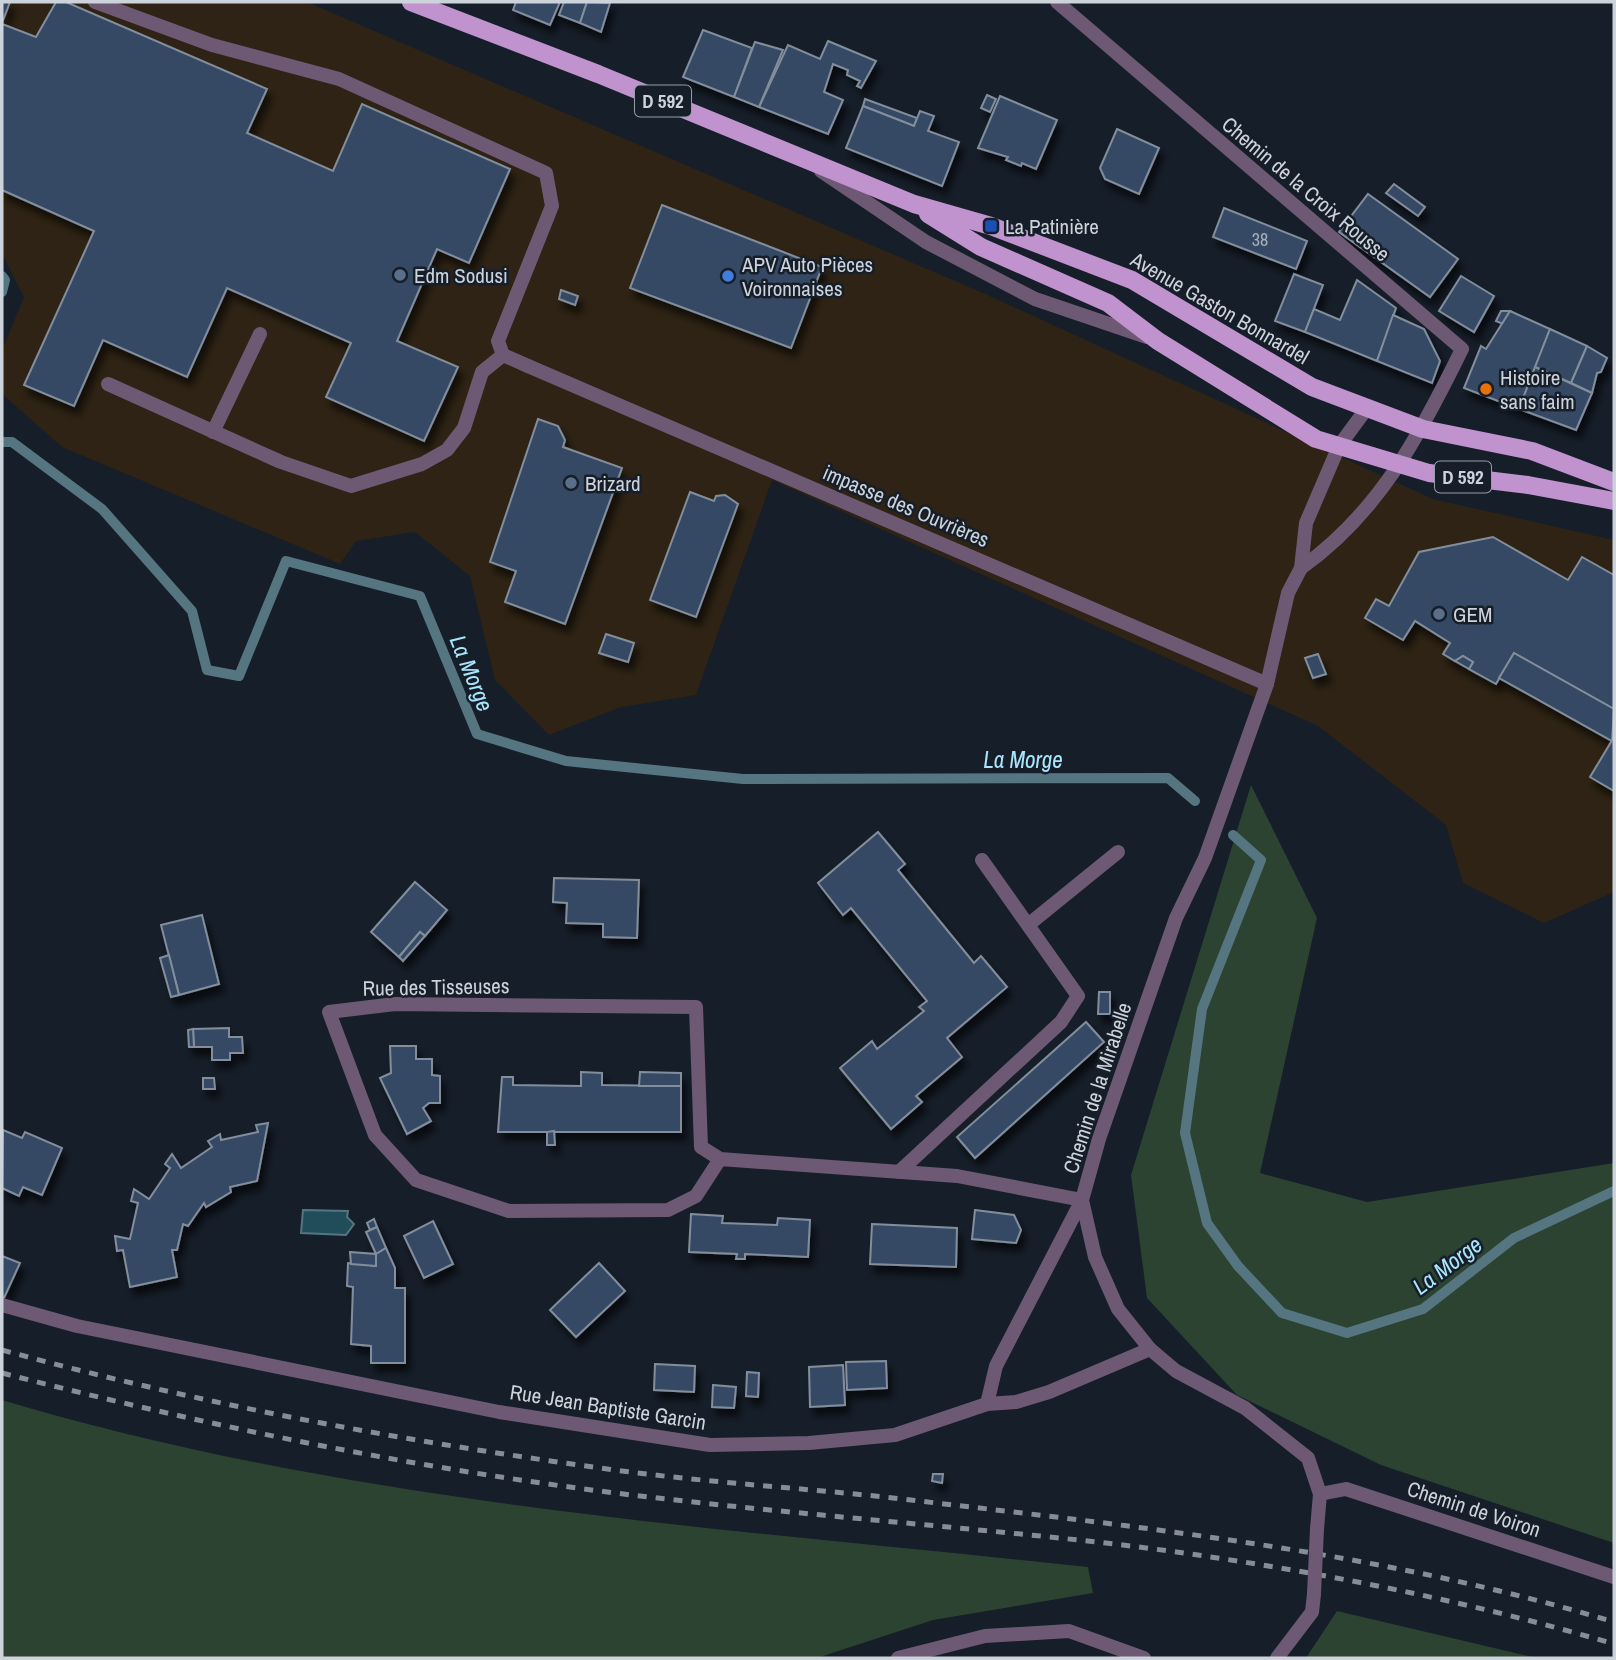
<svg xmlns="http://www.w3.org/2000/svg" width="1616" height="1660" font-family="'Archivo Narrow',sans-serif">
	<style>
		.industrial { fill: #2e2314 }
		.green { fill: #2b4330 }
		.water { fill: #214d5b; stroke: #557581; stroke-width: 2 }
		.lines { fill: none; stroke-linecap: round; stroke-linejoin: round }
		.stream { stroke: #557581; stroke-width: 10 }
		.building { fill: #344965; stroke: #838e9c; stroke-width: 2; filter: url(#shadow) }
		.lane { stroke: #6e5975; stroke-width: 14 }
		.street { stroke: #6e5975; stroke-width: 14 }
		.primary { stroke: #c093ce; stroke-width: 18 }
		.rail { stroke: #868d96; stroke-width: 5; stroke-dasharray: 9 9; stroke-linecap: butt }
		.street-bridge { stroke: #6e5975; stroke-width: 14 }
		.transit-dot { fill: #1a4fb4; stroke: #161e29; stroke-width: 2.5 }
		.service-dot { fill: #5c6f8a; stroke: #161e29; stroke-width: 2.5 }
		.shop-dot { fill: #3f7fe0; stroke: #161e29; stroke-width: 2.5 }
		.food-dot { fill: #e8710a; stroke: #161e29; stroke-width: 2.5 }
		.labels { text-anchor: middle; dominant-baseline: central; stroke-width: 5; stroke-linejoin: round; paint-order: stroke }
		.number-label { font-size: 18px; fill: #a7b0be }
		.shield { fill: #161e29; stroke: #969da6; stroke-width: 2 }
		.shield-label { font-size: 19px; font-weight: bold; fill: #cdd3db }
		.street-label { font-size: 21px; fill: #cdd3db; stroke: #161e29 }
		.poi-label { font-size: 21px; fill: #cdd3db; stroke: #161e29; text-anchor: start }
		.water-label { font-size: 23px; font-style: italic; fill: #aae6fb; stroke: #161e29 }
	</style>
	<defs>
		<filter id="shadow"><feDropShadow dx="4.5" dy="8" stdDeviation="3.5" flood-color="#0009"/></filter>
	</defs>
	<rect width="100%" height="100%" fill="#161e29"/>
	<!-- industrial -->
	<path class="industrial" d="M2,2H307L983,293L1433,499L1614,540V892L1544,923L1463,883L1446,825L1318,726L772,480L696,695L621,707L549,735L495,680L470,576L415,532L356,541L340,564L62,447L2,394V350L24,297L2,254Z"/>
	<!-- green -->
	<g class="green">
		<path d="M1251,785L1317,918L1260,1173L1367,1202L1614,1163V1543L1381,1465L1237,1395L1147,1298L1131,1175Z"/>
		<path d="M2,1400C353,1505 724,1528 1088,1567L1093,1593L933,1620L817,1658H2Z"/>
		<path d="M1337,1611L1537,1658H1306Z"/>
	</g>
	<!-- water -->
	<path class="water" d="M303,1210L348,1211L347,1217L354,1224L346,1235L301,1233Z"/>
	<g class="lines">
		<!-- stream -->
		<g class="stream">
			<path d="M2,276L5,280L2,292"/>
			<path d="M2,442H12L102,509L192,611L207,670L239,676L286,561L420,596L477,734L566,761L743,779L1168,778L1195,801"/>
			<path d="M1233,835L1261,860L1202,1009L1185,1133L1207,1223L1238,1266L1282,1313L1347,1333L1423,1309L1514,1238L1614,1191"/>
		</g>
	</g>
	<!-- building -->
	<g class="building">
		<path d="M2,2H10L2,23Z"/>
		<path d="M56,2H66L267,89L247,133L333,171L362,104L510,169L469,263L437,249L397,341L458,367L424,441L326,397L351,343L227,288L187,377L103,340L74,406L24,385L94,231L2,190V24L36,37Z"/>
		<path d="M516,2H560L550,25L513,10Z"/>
		<path d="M564,2H587L580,23L559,15Z"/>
		<path d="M587,2L610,3L601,32L580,23Z"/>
		<path d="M703,30L752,48L734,97L683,77Z"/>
		<path d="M828,41L876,61L861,88L857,86L860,81L847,75L848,70L833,64L824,92L843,100L828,134L759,107L788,45L820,59Z"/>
		<path d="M755,42L783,50L759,107L734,97Z"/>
		<path d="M987,95L996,99L990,112L981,108Z"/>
		<path d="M1000,96L1057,120L1036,169L1022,163L1021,166L1006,160L1008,157L978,148Z"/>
		<path d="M865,99L917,118L914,126L863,106Z"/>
		<path d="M863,106L914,126L920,111L934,116L928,131L959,142L942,186L846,148Z"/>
		<path d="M1117,129L1159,148L1139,194L1105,179L1100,168Z"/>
		<path d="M1394,184L1425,207L1418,216L1386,193Z"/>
		<path d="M1368,194L1458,259L1430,297L1339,232Z"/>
		<path d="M662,205L822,267L791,348L630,288Z"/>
		<path d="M1224,208L1307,241L1296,269L1213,237Z"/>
		<path d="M1294,274L1323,285L1305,332L1275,321Z"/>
		<path d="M1461,276L1494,296L1474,332L1439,311Z"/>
		<path d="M1357,280L1396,308L1377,361L1305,332L1314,309L1340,320Z"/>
		<path d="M561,290L578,296L575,305L559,299Z"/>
		<path d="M1501,311H1510L1503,324L1496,321Z"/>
		<path d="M1510,311L1550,329L1519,409L1464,388L1481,346L1486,349Z"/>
		<path d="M1393,315L1424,329L1440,361L1432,383L1377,361Z"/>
		<path d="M1550,329L1587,346L1571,383L1535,367Z"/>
		<path d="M1587,346L1607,358L1601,372L1597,373L1592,393L1571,383Z"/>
		<path d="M1535,367L1592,393L1576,430L1519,409Z"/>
		<path d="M538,419L558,426L565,440L563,447L622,468L565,624L505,602L516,571L490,562Z"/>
		<path d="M690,492L714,501L716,496L725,495L738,504L696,617L650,600Z"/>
		<path d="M1493,537L1568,580L1582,557L1614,575V709L1514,653L1496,684L1469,669L1473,662L1463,656L1455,661L1443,654L1450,643L1415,621L1403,640L1365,618L1376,599L1389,606L1419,552Z"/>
		<path d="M606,634L634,643L628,662L599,653Z"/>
		<path d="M1514,653L1614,709L1612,741L1499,678Z"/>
		<path d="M1318,654L1326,674L1313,678L1305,658Z"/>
		<path d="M1463,656L1473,662L1469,669L1455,661Z"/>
		<path d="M1614,737V791L1590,777Z"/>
		<path d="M878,832L905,864L898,870L974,963L981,956L1007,987L947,1038L962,1057L916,1096L922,1102L891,1129L840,1068L872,1041L877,1049L924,1011L919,1007L927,1001L851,908L843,915L818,883Z"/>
		<path d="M554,878L639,880L637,938L603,937V924L566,923L567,903L553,902Z"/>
		<path d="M415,882L447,910L425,936L420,932L399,957L371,932Z"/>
		<path d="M202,915L219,984L179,995L161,925Z"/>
		<path d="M420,932L425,936L403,961L399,957Z"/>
		<path d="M169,955L179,995L171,997L160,958Z"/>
		<path d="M1099,992H1110V1014H1098Z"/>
		<path d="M1086,1022L1104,1042L975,1158L957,1137Z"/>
		<path d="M229,1028V1037H242L243,1053H230V1060H212V1047H194L193,1029Z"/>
		<path d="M193,1029L194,1047H189L188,1030Z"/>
		<path d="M390,1046H416V1059H432V1075L440,1076V1103H429L423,1108L431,1121L407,1134L380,1078L391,1073Z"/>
		<path d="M581,1072L602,1073V1085L681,1086V1132H498L502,1077H513V1085L581,1086Z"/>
		<path d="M640,1072L681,1073V1086H639Z"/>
		<path d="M203,1078H214L215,1089H203Z"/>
		<path d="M268,1123L257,1181L230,1187L231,1192L206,1207L204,1203L188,1226L183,1224L177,1250H172L177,1277L130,1287L123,1250L117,1251L115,1236L130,1239L138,1203L131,1201L134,1189L149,1199L170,1168L165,1164L172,1154L181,1168L212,1147L208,1141L220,1134L221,1140L258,1132L256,1125Z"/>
		<path d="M3,1130L22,1138L25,1132L62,1148L42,1195L23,1187L19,1196L2,1188Z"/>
		<path d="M554,1131L555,1145H547V1132Z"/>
		<path d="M975,1210L1014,1215L1021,1230L1016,1243L972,1239Z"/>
		<path d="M691,1214L723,1216L722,1223L777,1225L778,1218L810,1220L808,1257L745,1254V1259H736L737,1254L689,1252Z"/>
		<path d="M374,1219L377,1227L370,1230L367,1223Z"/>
		<path d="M433,1221L453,1264L424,1278L404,1236Z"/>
		<path d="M872,1224L957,1228L956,1267L870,1264Z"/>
		<path d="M377,1227L386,1248L376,1254L366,1232Z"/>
		<path d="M386,1248L395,1268V1288H405V1363H371V1346L351,1344L353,1287L347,1286L348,1263L376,1266V1254Z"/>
		<path d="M350,1252L376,1254V1266L351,1264Z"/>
		<path d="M2,1256L20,1263L4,1298L2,1297Z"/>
		<path d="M599,1263L625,1291L576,1337L550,1310Z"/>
		<path d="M886,1361L887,1388L847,1390L846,1362Z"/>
		<path d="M655,1364L695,1366L694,1392L654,1390Z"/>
		<path d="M843,1365L845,1405L810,1407L809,1367Z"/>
		<path d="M747,1372L759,1373L758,1397L746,1396Z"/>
		<path d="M713,1385L736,1387L734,1408L712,1407Z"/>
		<path d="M933,1474H943L942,1483L932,1481Z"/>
	</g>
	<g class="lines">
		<!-- lane -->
		<g class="lane">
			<path d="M95,2L212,45L339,79L546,173L552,206L498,341L503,355L528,366"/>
			<path d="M821,171L926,242L1035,299L1147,337"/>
			<path d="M108,384L281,462L351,486L422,464L447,450L464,428L482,372L503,355"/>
			<path d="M213,432L260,334"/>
			<path d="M1028,925L1118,852"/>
			<path d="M899,1172L1061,1022L1078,996L982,860"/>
		</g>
		<!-- street -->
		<g class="street">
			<path d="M1057,2L1462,349C1421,433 1379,513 1301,568"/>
			<path d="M528,366L1267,684"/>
			<path d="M720,1159L696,1196L668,1210L509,1211L416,1180L375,1135L329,1012L395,1004L696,1007L701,1147L720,1159L957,1176L1082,1200"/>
			<path d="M2,1305L77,1326L499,1412L710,1445L809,1443L895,1435L987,1404L1016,1402L1049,1392L1150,1349"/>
			<path d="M987,1404L996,1366L1082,1200"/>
			<path d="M1320,1494L1346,1489L1614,1577"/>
			<path d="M1317,1529L1320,1494L1308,1458L1245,1408L1176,1371L1150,1349L1118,1309L1095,1257L1082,1200L1099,1139L1176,918L1205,858L1267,684L1288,593L1301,568L1306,523L1339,446L1367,408"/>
			<path d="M898,1658L985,1636L1069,1631L1144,1658"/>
			<path d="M1277,1658L1312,1612L1314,1594"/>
		</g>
		<!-- primary -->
		<g class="primary">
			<path d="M411,2L598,74L914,204L991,226L1132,280L1312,387L1423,429L1532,451L1614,482"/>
			<path d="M928,214L981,247L1108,303L1158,341L1316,439L1429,473L1528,485L1614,501"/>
		</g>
		<!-- rail -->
		<g class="rail">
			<path d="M2,1350C203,1405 408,1442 615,1470C710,1483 806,1488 902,1499C1141,1527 1383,1552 1614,1622"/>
			<path d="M2,1373C204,1425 408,1467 615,1493C778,1513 943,1525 1106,1543C1275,1563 1452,1596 1614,1644"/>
		</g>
		<!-- street-bridge -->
		<path class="street-bridge" d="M1314,1594L1317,1529"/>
	</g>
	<!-- markers -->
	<rect class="transit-dot" x="984" y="219" width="14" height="14" rx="3.5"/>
	<g class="service-dot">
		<circle cx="400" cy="275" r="7"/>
		<circle cx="571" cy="483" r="7"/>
		<circle cx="1439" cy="614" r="7"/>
	</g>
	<circle class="shop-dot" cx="728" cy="276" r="7"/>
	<circle class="food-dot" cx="1486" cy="389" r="7"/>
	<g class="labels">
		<!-- number labels -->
		<g class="number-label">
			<text x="1260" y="239">38</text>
		</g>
		<!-- shield labels -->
		<g class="shield">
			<rect x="635" y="85.5" width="56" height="31" rx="5"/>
			<rect x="1435" y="461.5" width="56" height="31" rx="5"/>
		</g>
		<g class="shield-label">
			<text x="663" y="101">D 592</text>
			<text x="1463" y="477">D 592</text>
		</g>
		<!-- street labels -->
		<g class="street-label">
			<text transform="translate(1306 189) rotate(40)">Chemin de la Croix Rousse</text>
			<text transform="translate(1220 308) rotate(30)">Avenue Gaston Bonnardel</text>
			<text transform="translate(906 506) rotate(23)">impasse des Ouvrières</text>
			<text transform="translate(436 987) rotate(-1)">Rue des Tisseuses</text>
			<text transform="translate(1097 1088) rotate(-72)">Chemin de la Mirabelle</text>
			<text transform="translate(608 1407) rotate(9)">Rue Jean Baptiste Garcin</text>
			<text transform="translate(1474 1509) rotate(18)">Chemin de Voiron</text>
		</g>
		<!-- poi labels -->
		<g class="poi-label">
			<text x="1005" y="226">La Patinière</text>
			<text x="742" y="264">APV Auto Pièces<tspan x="742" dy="24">Voironnaises</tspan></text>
			<text x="414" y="275">Edm Sodusi</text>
			<text x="1500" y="377">Histoire<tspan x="1500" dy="24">sans faim</tspan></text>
			<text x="585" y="483">Brizard</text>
			<text x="1453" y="614">GEM</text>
		</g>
		<!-- water labels -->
		<g class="water-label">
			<text transform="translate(472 673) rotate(68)">La Morge</text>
			<text x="1023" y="759">La Morge</text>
			<text transform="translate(1447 1265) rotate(-37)">La Morge</text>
		</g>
	</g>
	<!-- border -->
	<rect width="1616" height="1660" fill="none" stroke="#cdd3db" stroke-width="7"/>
</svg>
